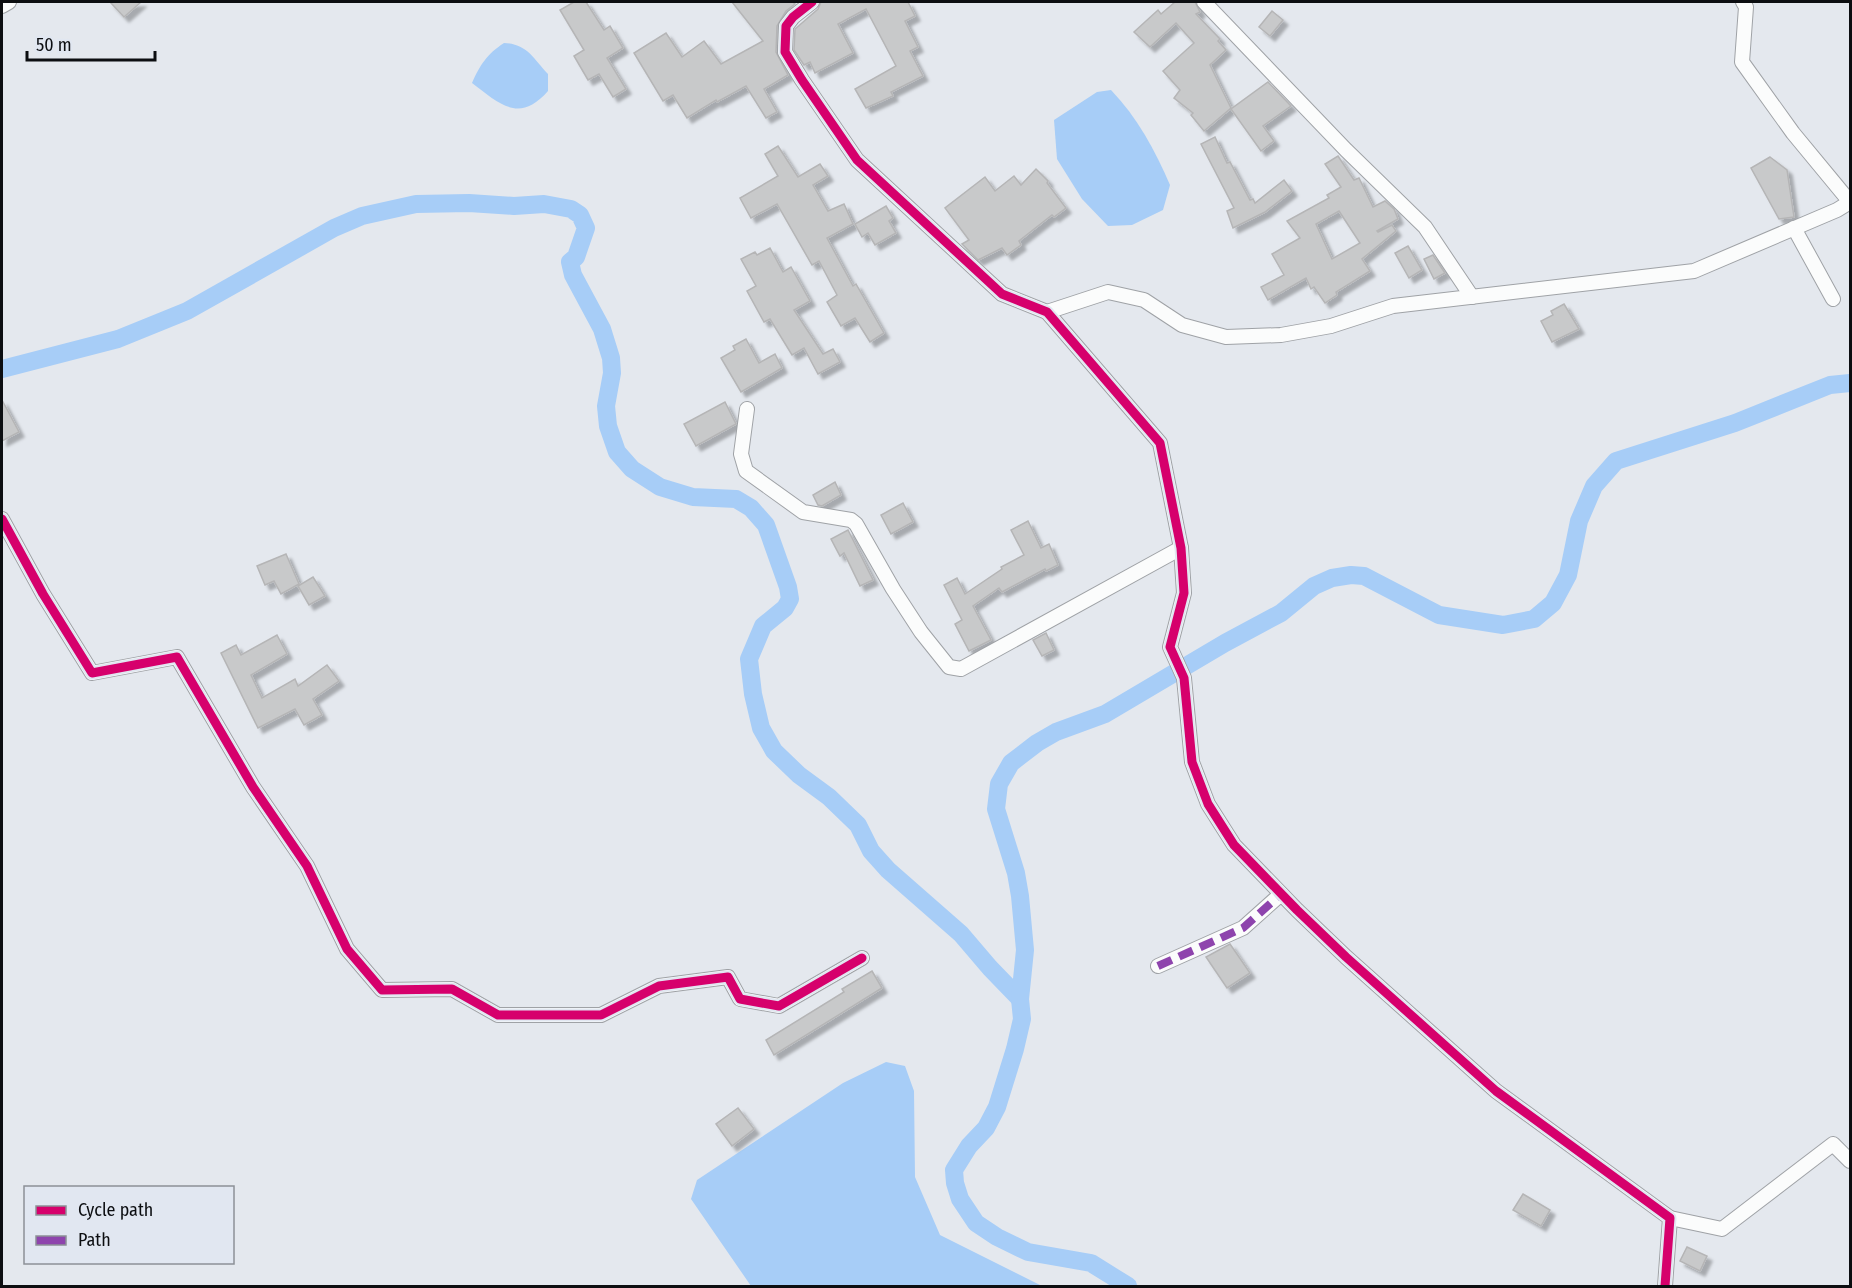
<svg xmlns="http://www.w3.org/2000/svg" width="1852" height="1288" font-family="'Fira Sans Condensed',sans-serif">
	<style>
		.water { fill: #a7cdf7 }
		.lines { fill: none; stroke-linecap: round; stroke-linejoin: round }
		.canal { stroke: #a7cdf7; stroke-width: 18 }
		.building { fill: #c8c9ca; stroke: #b5b5b6; stroke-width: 1.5; fill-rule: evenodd; filter: url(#shadow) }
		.street-casing { stroke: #9fa2a6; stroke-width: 16 }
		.street { stroke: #fbfcfc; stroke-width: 14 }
		.quiet { stroke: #8e44ad; stroke-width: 8; stroke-dasharray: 15 8; stroke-linecap: butt }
		.cycleway-casing { stroke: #e1e7f1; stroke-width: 13 }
		.cycleway { stroke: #d6006c; stroke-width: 9 }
	</style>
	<defs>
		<filter id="shadow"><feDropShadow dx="5" dy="5" stdDeviation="1.5" flood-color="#0004"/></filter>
	</defs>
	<rect width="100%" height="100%" fill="#e4e8ee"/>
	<!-- water -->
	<g class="water">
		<path d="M504,43C527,44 533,58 548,74V91C519,124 500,104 472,83C480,65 487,54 504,43Z"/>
		<path d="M1111,90C1137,117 1155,150 1170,185L1163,210L1132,225L1108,226L1082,199L1057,159L1054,120L1097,92Z"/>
		<path d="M886,1062L905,1066L914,1091L915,1177L940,1235L1042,1286H751L691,1199L697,1180L843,1083Z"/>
	</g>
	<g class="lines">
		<!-- canal -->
		<g class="canal">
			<path d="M2,369L118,339L187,311L334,228L362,216L416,204L469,203L514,206L544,204L571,209L580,215L586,228L576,257L570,262L573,275L602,329L611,358L612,373L606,406L608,426L617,452L632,469L660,487L693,497L736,499L751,508L766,525L788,587L790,599L785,608L763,626L749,659L753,694L761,728L774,751L799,775L829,797L858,825L871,851L888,870L961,934L990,968L1020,999"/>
			<path d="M1128,1286L1091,1263L1028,1252L997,1237L976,1223L960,1199L955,1183L954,1170L969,1146L986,1128L997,1107L1015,1049L1022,1019L1020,999L1025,950L1020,896L1016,873L996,809L999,784L1011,763L1037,743L1056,732L1105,714L1225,643L1281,613L1314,586L1332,578L1351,575L1364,576L1439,615L1503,625L1534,619L1553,603L1568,575L1579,521L1594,486L1616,461L1735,423L1830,385L1850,383"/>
		</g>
	</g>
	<!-- building -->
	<g class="building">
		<path d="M110,2H141L124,17Z"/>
		<path d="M574,2H586L604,30L610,26L623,48L607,58L626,89L613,97L599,74L588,80L574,56L584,50L560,10Z"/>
		<path d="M732,2H793L795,4L786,11L777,26L776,52L788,75L764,89L777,112L766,118L746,86L717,102L716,100L687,118L673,95L663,101L634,53L666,33L682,57L704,41L721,64L763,41Z"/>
		<path d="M821,2H908L915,16L905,21L918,47L910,51L923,76L891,92L893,96L866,108L855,89L896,66L866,9L838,24L853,53L815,73L810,62L804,65L794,50L795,29L818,9Z"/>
		<path d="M1175,2H1195L1200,12L1196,14L1220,39L1218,41L1226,50L1210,65L1231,108L1204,131L1191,115L1193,113L1174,98L1180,90L1163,71L1194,43L1176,23L1150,47L1134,32L1158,10L1161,14Z"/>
		<path d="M1272,11L1283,20L1270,36L1259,27Z"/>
		<path d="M1268,82L1291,106L1263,126L1274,141L1261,151L1231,109Z"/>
		<path d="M1215,137L1227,163L1230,162L1250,200L1253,199L1255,203L1284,180L1292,191L1265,212L1233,228L1227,211L1234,208L1201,144Z"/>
		<path d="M778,146L798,177L820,164L828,176L813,185L828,211L844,204L853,224L827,238L853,286L856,284L884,333L870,342L855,318L841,326L827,302L837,295L819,261L812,265L777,204L751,218L740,198L778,176L765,154Z"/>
		<path d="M1338,156L1354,180L1359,178L1373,207L1385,201L1394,209L1398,219L1377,231L1378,232L1392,225L1396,231L1362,259L1370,271L1336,292L1337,295L1325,303L1314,287L1311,289L1306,278L1268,300L1261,287L1284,275L1272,254L1300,238L1287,221L1329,198L1327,195L1341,187L1325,164ZM1339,211L1360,243L1332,259L1316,224Z"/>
		<path d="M1770,157L1787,170L1794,217L1779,219L1751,168Z"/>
		<path d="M1036,169L1048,181L1047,183L1066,208L1054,217L1052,215L1019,241L1021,245L1007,255L1002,248L978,260L962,244L969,240L945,208L985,177L995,191L1014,176L1021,185Z"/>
		<path d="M886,206L893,218L889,221L896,233L875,245L868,233L862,237L855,224Z"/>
		<path d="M1408,246L1422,270L1409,278L1395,253Z"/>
		<path d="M770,248L783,272L791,267L810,301L794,310L823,354L833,349L840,362L818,374L804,348L792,355L770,319L764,322L747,291L756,286L741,259L755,252L757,255Z"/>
		<path d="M1433,255L1445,273L1434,279L1424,259Z"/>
		<path d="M1564,304L1579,329L1552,342L1541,321L1553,315L1551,311Z"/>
		<path d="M746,339L759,363L775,354L782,368L741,392L721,358L735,350L733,346Z"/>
		<path d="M2,400L19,432L2,441Z"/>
		<path d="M725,402L736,424L696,446L684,424Z"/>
		<path d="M835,482L841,495L822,506L818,505L813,495Z"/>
		<path d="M903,503L913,522L891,534L881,515Z"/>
		<path d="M1028,521L1041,548L1049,544L1058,565L1046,571L1045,569L1002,592L999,588L973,606L991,640L969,651L955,624L962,620L944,585L957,578L965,594L1002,569L1001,567L1024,555L1011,530Z"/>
		<path d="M848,530L873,580L860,586L844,553L840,556L831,539Z"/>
		<path d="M286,554L299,584L281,594L274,581L265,585L257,566Z"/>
		<path d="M313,577L325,596L309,605L298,586Z"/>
		<path d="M1046,633L1054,650L1042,656L1033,640Z"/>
		<path d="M277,635L287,654L251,675L262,698L295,679L298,686L327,665L339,681L313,699L322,715L304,725L295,709L258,728L221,653L236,645L241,655Z"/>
		<path d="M1230,944L1250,973L1227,988L1206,957Z"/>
		<path d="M872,971L882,988L774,1055L766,1040L844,992L842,989Z"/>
		<path d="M738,1108L754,1129L732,1146L716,1124Z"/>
		<path d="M1523,1194L1550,1210L1541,1226L1513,1210Z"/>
		<path d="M1687,1247L1707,1256L1700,1271L1680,1261Z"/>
	</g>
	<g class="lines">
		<!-- street casing -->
		<g class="street-casing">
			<g id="street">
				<path d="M812,2L793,17L786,26L785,52L802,80L857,160L1002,294L1047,312L1160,443L1181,548L1184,593L1170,647L1184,678L1192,762L1208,804L1234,845L1297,910L1346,957L1496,1091L1670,1218L1665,1286"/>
				<path d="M1204,2L1346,150L1425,227L1472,297"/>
				<path d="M1743,2L1746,7L1742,62L1793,133L1850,202"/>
				<path d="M2,6L9,2"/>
				<path d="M1794,228L1833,299"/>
				<path d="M1047,312L1108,292L1144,300L1182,325L1226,337L1281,335L1331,326L1393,306L1694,271L1837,210L1850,202"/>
				<path d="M747,409L741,454L746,471L803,512L851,520L856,524L893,589L921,632L949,667L961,669L1181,548"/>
				<path d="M2,519L43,594L92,673L177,657L253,787L307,866L347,949L382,990L452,989L498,1015H601L659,986L728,977L740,999L779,1006L862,958"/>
				<path d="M1158,966L1243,928L1281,894"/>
				<path d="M1670,1218L1722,1229L1833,1144L1850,1161"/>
			</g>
		</g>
		<!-- street -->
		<use href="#street" class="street"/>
		<!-- quiet -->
		<path class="quiet" d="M1158,966L1243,928L1281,894"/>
		<!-- cycleway casing -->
		<g class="cycleway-casing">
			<g id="cycleway">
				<path d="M812,2L793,17L786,26L785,52L802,80L857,160L1002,294L1047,312L1160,443L1181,548L1184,593L1170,647L1184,678L1192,762L1208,804L1234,845L1297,910L1346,957L1496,1091L1670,1218L1665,1286"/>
				<path d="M2,519L43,594L92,673L177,657L253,787L307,866L347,949L382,990L452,989L498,1015H601L659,986L728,977L740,999L779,1006L862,958"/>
			</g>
		</g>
		<!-- cycleway -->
		<use href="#cycleway" class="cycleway"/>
	</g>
	<!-- border -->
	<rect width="1852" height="1288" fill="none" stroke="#0c0e11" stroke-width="6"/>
	<!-- legend -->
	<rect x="24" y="1186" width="210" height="78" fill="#e1e7f1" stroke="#8c9097" stroke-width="1.5"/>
	<rect x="36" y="1206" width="30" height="9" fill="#d6006c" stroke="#8c9097" stroke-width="1.5"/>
	<text x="78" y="1216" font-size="18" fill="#0c0e11">Cycle path</text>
	<rect x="36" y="1236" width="30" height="9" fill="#8e44ad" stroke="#8c9097" stroke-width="1.5"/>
	<text x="78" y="1246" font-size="18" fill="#0c0e11">Path</text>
	<!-- scale -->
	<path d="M27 51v9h128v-9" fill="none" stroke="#0c0e11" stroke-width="3"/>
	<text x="36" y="51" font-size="18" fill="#0c0e11" stroke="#e1e7f1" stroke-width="4.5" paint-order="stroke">50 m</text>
</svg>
